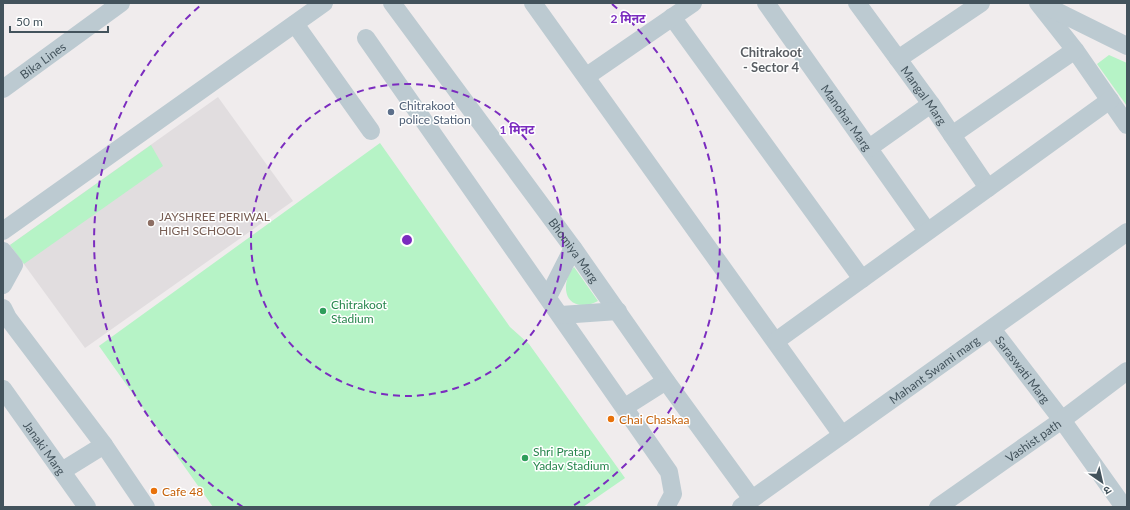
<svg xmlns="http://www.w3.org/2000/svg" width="1130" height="510" font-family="Lato,'Noto Sans Devanagari',sans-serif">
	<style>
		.education { fill: #e1dddf }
		.green { fill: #b6f3c6 }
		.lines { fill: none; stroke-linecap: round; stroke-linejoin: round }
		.minor { stroke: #bccad1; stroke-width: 18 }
		.ring { fill: none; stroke: #7b2cbf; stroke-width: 2; stroke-dasharray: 7 5 }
		.service-dot { fill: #5c6f8a; stroke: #fff; stroke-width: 1.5 }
		.education-dot { fill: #8d6e63; stroke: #fff; stroke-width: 1.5 }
		.leisure-dot { fill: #2e9e5b; stroke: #fff; stroke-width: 1.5 }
		.food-dot { fill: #e8710a; stroke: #fff; stroke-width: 1.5 }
		.labels { text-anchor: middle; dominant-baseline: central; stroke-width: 3; stroke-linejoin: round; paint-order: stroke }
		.street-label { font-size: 12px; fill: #43535c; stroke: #fff }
		.service-label { font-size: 12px; fill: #4e5e75; stroke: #fff; text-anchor: start }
		.education-label { font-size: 12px; fill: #785e54; stroke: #fff; text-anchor: start }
		.leisure-label { font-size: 12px; fill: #27864d; stroke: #fff; text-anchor: start }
		.food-label { font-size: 12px; fill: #c56008; stroke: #fff; text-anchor: start }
		.neighbourhood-label { font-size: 13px; font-weight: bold; fill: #595e63; stroke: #fff }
		.centre { fill: #7b2cbf; stroke: #fff; stroke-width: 2 }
		.ring-label { font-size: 12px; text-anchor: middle; font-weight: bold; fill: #7b2cbf; stroke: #fff; stroke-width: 3; stroke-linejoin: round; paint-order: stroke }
	</style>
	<rect width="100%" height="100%" fill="#f0eced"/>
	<!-- education -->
	<path class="education" d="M218,97L293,201L85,348L10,245Z"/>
	<!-- green -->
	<g class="green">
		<path d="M1109,55L1127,63V106L1097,64Z"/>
		<path d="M380,143L510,327L529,344L625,478L583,507H213L99,346Z"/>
		<path d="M151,145L163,166L24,264L10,245Z"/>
		<path d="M574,267L598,301C593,303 588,306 583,305C561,305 563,278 574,267Z"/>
	</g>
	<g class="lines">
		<!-- minor -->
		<g class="minor">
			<path id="s1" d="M392,3L573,248L666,381L752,499"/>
			<path d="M533,3L842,435"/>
			<path id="s2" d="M766,3L927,231"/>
			<path id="s3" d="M857,3L931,104L988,188"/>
			<path d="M1038,3L1075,50L1127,125"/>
			<path d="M1042,4L1127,46"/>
			<path d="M672,17L862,279"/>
			<path d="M295,24L371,131"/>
			<path d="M366,38L669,472L673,494L666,507"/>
			<path d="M898,59L981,3"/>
			<path d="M587,76L693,3"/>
			<path id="s4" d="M3,89L121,3"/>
			<path d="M952,135L1075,50"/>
			<path d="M869,148L931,104"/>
			<path d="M3,231L324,3"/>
			<path d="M3,251L14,265L3,285"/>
			<path d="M548,297L573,248"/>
			<path d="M3,308L8,318L104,445L146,507"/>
			<path d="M561,315L618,311"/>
			<path id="s5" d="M992,329L1062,420L1124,507"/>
			<path d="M776,341L1110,100"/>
			<path id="s6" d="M3,389L87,507"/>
			<path d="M625,407L666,381"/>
			<path d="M62,471L104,445"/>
			<path id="s7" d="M741,507L1127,232"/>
			<path id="s8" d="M938,507L1062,420L1127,371"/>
		</g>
	</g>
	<!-- distance rings -->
	<g class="ring">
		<circle cx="407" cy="240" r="156"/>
		<path d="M243 507A313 313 0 0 1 202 4M612 4A313 313 0 0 1 571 507"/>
	</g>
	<!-- markers -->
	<circle class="service-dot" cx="391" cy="112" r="4"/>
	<circle class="education-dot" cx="151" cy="223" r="4"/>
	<g class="leisure-dot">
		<circle cx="323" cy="311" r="4"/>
		<circle cx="525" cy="458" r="4"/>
	</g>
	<g class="food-dot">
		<circle cx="611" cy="419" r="4"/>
		<circle cx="154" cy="491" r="4"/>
	</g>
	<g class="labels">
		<!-- street labels -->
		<g class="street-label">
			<text stroke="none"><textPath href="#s4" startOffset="49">Bika Lines</textPath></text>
			<text stroke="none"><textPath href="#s3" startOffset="114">Mangal Marg</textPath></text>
			<text stroke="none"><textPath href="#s2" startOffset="140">Manohar Marg</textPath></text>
			<text stroke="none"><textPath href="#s1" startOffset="307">Bhomiya Marg</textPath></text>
			<text stroke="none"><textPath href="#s7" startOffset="237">Mahant Swami marg</textPath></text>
			<text stroke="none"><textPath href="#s5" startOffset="51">Saraswati Marg</textPath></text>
			<text stroke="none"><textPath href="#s8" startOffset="116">Vashist path</textPath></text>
			<text stroke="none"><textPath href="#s6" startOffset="72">Janaki Marg</textPath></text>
		</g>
		<!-- service labels -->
		<g class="service-label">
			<text x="399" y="105">Chitrakoot<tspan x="399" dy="14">police Station</tspan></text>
		</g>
		<!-- education labels -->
		<g class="education-label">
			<text x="159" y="216">JAYSHREE PERIWAL<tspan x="159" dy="14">HIGH SCHOOL</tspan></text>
		</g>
		<!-- leisure labels -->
		<g class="leisure-label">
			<text x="331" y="304">Chitrakoot<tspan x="331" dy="14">Stadium</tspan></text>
			<text x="533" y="451">Shri Pratap<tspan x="533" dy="14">Yadav Stadium</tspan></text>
		</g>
		<!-- food labels -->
		<g class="food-label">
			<text x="619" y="419">Chai Chaskaa</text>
			<text x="162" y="491">Cafe 48</text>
		</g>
		<!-- neighbourhood labels -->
		<g class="neighbourhood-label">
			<text x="771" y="52">Chitrakoot<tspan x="771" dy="15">- Sector 4</tspan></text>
		</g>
	</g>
	<circle cx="407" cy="240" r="6" class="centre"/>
	<g class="ring-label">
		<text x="628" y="23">2 मिनट</text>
		<text x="517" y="134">1 मिनट</text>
	</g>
	<!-- border -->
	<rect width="1130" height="510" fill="none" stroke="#43535c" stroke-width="8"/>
	<!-- north arrow -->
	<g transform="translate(1102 482) rotate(146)" stroke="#ffffff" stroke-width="3" paint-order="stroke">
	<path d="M0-3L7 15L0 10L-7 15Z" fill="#43535c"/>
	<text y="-6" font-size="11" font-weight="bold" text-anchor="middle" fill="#43535c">उ</text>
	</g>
	<!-- scale -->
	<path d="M10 26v6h98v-6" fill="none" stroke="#43535c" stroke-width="2"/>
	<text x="16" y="26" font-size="12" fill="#43535c" stroke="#ffffff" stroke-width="3" paint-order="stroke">50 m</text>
</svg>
